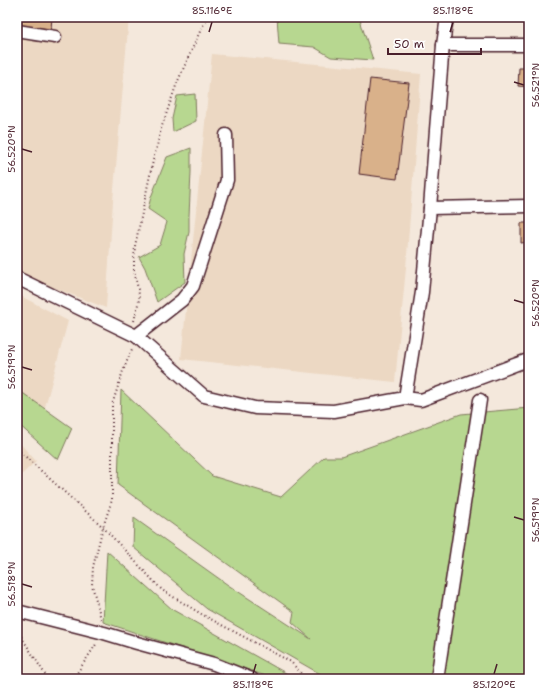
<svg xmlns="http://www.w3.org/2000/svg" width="546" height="696" font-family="'Shantell Sans',sans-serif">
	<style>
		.built { fill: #ecd8c3 }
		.green { fill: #b7d790; stroke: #807b5e }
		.building { fill: #d9b18a; stroke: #4a1f2b }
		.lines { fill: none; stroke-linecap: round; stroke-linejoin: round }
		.minor-casing { stroke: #4a1f2b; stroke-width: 15 }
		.path { stroke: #4a1f2b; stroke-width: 2; stroke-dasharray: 1 3; stroke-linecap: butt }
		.minor { stroke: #fff; stroke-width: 12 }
		.ticks { fill: none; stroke: #4a1f2b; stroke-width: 1.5 }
		.neatline { fill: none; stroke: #4a1f2b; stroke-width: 1.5 }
		.ticks-label { font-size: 10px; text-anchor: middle; fill: #4a1f2b }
	</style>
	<rect width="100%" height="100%" fill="#f4e8dc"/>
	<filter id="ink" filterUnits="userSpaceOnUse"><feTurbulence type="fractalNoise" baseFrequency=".025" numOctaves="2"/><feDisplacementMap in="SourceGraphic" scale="8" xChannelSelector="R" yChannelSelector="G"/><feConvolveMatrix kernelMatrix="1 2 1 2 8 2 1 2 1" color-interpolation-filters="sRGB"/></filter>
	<g filter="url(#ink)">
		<!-- built -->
		<g class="built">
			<path d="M17,17H129L113,201L106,308L42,283L17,271Z"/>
			<path d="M212,54L421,74L406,268L395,382L181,359Z"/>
			<path d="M17,294L68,321L45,407L17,397Z"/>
			<path d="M17,440L36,461L17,479Z"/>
		</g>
		<!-- green -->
		<g class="green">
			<path d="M277,17H359L373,60L331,57L314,47L279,44Z"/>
			<path d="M195,94L196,121L173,132L172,119L177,96Z"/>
			<path d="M191,148V172L189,216V232L184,254L185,282L157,302L145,268L139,257L160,245L167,222L148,209L151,197L167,157Z"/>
			<path d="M17,389L72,428L58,460L17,423Z"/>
			<path d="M121,390L212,476L281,497L324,457H341L461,414L529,408V679H356L353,676L352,679H329L207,609L133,547L134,518L228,585L311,639L292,622L294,612L118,485Z"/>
			<path d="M107,551L173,610L291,676L293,679H275L103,622Z"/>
		</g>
		<!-- building -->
		<g class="building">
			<path d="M17,17H52L51,29L17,26Z"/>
			<path d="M519,68H529V87L518,86Z"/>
			<path d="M370,79L409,83L397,179L359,174Z"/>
			<path d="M521,223H529V242L521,243Z"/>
		</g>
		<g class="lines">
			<!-- minor casing -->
			<g class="minor-casing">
				<g id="minor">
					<path d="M17,31L55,37"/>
					<path d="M443,45H529"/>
					<path d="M430,208L529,206"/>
					<path d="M17,278L136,336L204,396L255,408L334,411L405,398L421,400L525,361L529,360"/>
					<path d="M136,336L182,300L193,286L227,180L226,135"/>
					<path d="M405,398L422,292L430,208L436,130L443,45L447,17"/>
					<path d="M17,611L104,633L137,643L214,664L252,679"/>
					<path d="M437,679L480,400"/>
				</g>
			</g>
			<!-- path -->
			<g class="path">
				<path d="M134,321L139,300V294L134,270V260L135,246L154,156L156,150L161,129L177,83L202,27L209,17"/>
				<path d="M17,449L103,527L162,590L203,615L291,662L306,679"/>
				<path d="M101,619L92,585L93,567L103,527L112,500V405L123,371L132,349"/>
				<path d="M17,630L48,679"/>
				<path d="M73,679L97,643"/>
			</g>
			<!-- minor -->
			<use href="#minor" class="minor"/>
		</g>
	</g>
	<!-- ticks -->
	<path class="ticks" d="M209,32L212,22M450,32L453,22M514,82L524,85M22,149L32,152M514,300L524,303M22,367L32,370M514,517L524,520M22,584L32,587M253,674L256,664M494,674L497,664"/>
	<!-- margin -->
	<rect width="546" height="696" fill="none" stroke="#fff" stroke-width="44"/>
	<!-- scale -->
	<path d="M388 48v6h93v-6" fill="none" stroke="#4a1f2b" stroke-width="2"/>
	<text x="394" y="48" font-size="12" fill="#4a1f2b" stroke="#ffffff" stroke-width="3" paint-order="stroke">50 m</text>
	<rect x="22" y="22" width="502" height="652" class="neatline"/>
	<g class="ticks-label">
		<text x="212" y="14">85.116°E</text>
		<text x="453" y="14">85.118°E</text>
		<text transform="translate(535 85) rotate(-90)" y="4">56.521°N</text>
		<text transform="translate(11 149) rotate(-90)" y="4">56.520°N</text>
		<text transform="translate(535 303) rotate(-90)" y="4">56.520°N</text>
		<text transform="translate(11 367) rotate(-90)" y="4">56.519°N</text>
		<text transform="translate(535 520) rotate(-90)" y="4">56.519°N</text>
		<text transform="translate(11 584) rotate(-90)" y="4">56.518°N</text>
		<text x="253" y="688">85.118°E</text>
		<text x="494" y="688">85.120°E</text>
	</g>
</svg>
